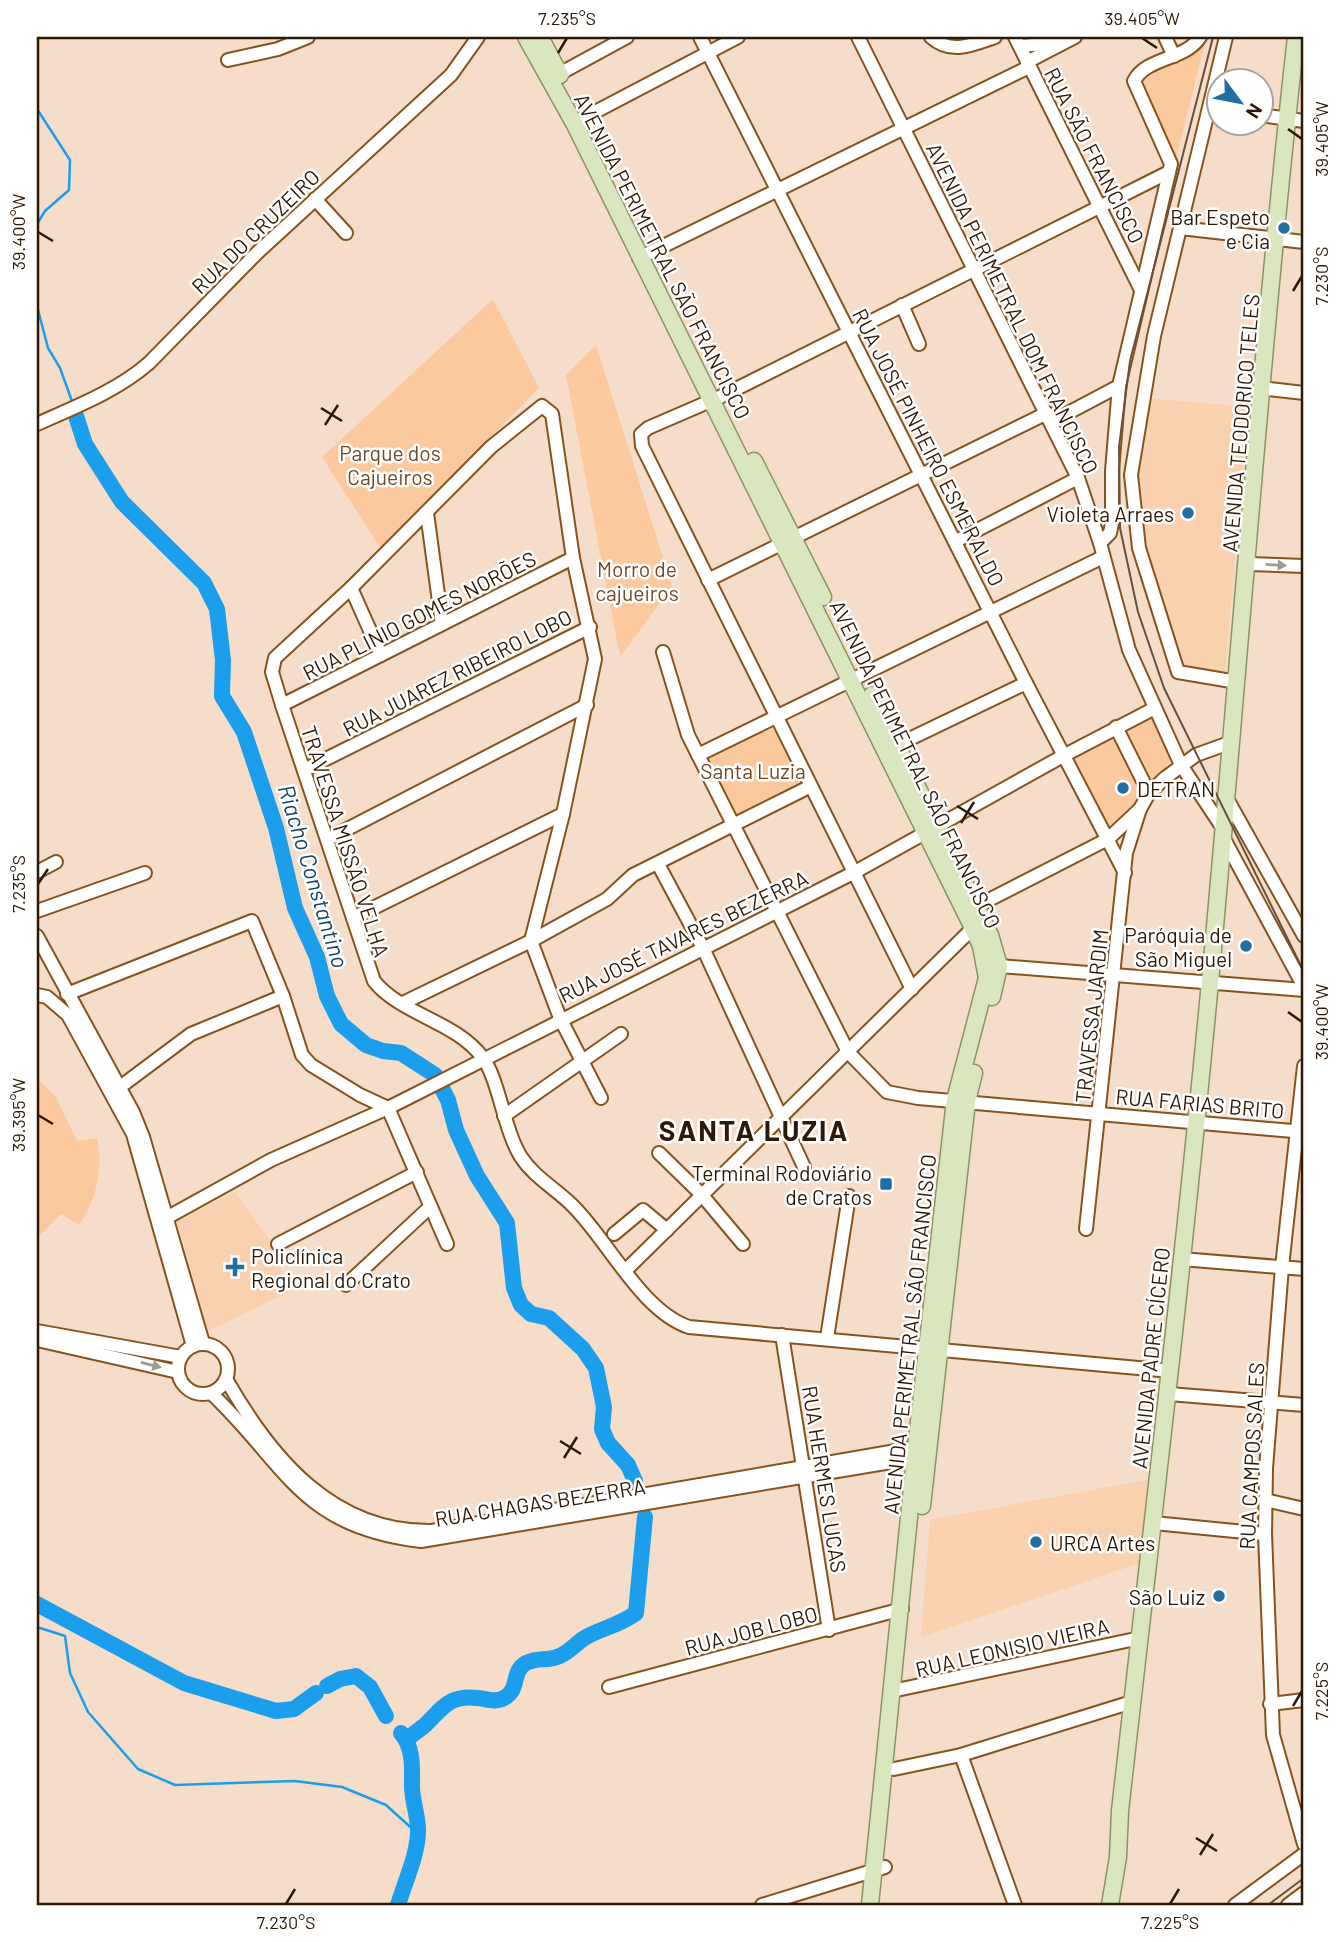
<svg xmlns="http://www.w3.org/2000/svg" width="1341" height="1942" font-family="Barlow,sans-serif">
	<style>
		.built { fill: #f9d1af }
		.green { fill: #fac99e }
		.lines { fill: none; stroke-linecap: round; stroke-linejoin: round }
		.stream { stroke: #1b9eec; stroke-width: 2.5 }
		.river { stroke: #1b9eec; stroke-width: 16 }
		.minor-casing { stroke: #87531d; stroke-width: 16 }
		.major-casing { stroke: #8e9461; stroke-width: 19 }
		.minor { stroke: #fff; stroke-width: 12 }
		.major { stroke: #dae6be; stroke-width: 16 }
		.tram { stroke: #67503c; stroke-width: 2 }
		.oneway { fill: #a1988e }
		.ticks { fill: none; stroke: #2f1904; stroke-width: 2.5 }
		.poi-dot { fill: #226ea1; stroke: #fff; stroke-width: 2.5 }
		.labels { text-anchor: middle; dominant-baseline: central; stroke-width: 5; stroke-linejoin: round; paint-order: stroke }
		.street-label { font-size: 21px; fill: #2f1904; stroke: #fff }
		.poi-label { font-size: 21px; fill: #2f1904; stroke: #fff; text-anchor: end }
		.park-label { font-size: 21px; fill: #714a26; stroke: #fff }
		.water-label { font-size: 23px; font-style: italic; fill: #154464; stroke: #fff }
		.district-label { font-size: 28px; font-weight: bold; letter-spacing: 2px; fill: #2f1904; stroke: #fff }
		.neatline { fill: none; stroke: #2f1904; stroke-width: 2.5 }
		.ticks-label { font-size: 18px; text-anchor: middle; fill: #2f1904 }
	</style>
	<rect width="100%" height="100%" fill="#f6ddc9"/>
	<!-- built -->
	<g class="built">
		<path d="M1147,398L1248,407L1225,673H1179L1150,579L1135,491Z"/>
		<path d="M235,1192L272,1243L289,1292L208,1331L177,1221Z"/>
		<path d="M1150,1479L1140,1563L921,1637L930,1520Z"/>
	</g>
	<!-- green -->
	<g class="green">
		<path d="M1205,43L1175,163L1136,81L1140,74Z"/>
		<path d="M493,299L539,388L381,549L322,457Z"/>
		<path d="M596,345L672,586L620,657L566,375Z"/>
		<path d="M1151,714L1174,757L1150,786L1123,729Z"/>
		<path d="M772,723L801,782L733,816L704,758Z"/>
		<path d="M1113,737L1145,795L1108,832L1073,759Z"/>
		<path d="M37,1078L56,1097L77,1141L97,1138C104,1169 96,1200 79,1225L61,1214L37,1238Z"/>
	</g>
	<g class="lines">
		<!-- stream -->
		<g class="stream">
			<path d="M37,109L70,160L69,190L45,211L37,224"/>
			<path d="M37,306L48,348L60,368L73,404"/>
			<path d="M37,1627L65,1636L70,1673L88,1712L138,1769L175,1785L295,1781L342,1787L386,1805L418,1834"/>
		</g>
		<!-- river -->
		<g class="river">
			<path d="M76,416L85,444L122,502L204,583L217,609L223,660L222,696L244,732L276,828L295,908L317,957L327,996L341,1024L366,1045L383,1051L401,1053L435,1075L448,1100L456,1130L477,1176L507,1223L514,1288L521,1305L531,1314L549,1318L583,1349L596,1368L604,1407L602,1429L608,1443L628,1465L635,1481"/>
			<path d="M37,1604L184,1683L276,1711L294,1709L316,1693"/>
			<path d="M327,1686L340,1679L356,1676L370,1687L386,1716"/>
			<path d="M407,1740C412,1734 418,1731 424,1726C442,1709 449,1694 478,1698C487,1699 495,1703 504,1698C520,1690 511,1671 526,1663C537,1657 547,1661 557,1657C570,1653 577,1641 588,1636C605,1627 620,1625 636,1613L645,1517"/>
			<path d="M398,1905C405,1881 418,1855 418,1830C418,1815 412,1801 412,1786C412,1769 414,1748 401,1733"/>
		</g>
		<!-- minor casing -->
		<g class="minor-casing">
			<g id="minor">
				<path d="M700,37L1026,683L1125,873"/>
				<path d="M858,37L1078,478L1100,543L1129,650L1181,765L1224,830"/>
				<path d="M931,37C951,55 972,45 995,37"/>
				<path d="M1015,37L1141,290"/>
				<path d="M1165,37L1174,56"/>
				<path d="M1226,37L1154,336L1131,475L1139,548L1178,672L1237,682"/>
				<path d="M1020,46L1055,43"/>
				<path d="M228,60L278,49L308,37"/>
				<path d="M1027,62L1075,37"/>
				<path d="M559,74L627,37"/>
				<path d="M1260,115L1304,121"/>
				<path d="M574,123L738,37"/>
				<path d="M315,199L346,233"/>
				<path d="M1180,228L1304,242"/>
				<path d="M639,258L1029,67"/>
				<path d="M902,305L919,344"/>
				<path d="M1260,388L1304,393"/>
				<path d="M1051,422L1119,386"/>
				<path d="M37,424C75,407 117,391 149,363L257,253L451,75L478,37"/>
				<path d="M427,513L442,624"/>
				<path d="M956,541L1078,478"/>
				<path d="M1100,543L1110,533L1112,523V471L1119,386L1171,164L1134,81C1146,57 1186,60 1200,37"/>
				<path d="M1248,564L1304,566"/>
				<path d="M708,580L1047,413"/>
				<path d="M351,588L381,655"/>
				<path d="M663,652L688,735L848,1052L887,1092L918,1098L1304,1132"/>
				<path d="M282,705L573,558"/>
				<path d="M1116,727L1149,793"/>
				<path d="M897,745L1026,683"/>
				<path d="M698,755L1103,557"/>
				<path d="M304,770L590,627"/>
				<path d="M1226,797L1304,936"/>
				<path d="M1223,837L1304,987"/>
				<path d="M328,839L587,705"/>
				<path d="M658,864L703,948L804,1167"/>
				<path d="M37,872L56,862"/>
				<path d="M977,906L1108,839L1140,809L1149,793L1165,778L1196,755L1232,742"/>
				<path d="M37,911L145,873"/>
				<path d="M353,918L563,814"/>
				<path d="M37,936L133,1112L143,1137L203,1343"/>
				<path d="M999,966L1304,990"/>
				<path d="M912,989L642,446L641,434L648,428L722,396L1169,172"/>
				<path d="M67,994L252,921L283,996L302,1055L311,1065L360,1095L388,1108L447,1244"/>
				<path d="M37,995L47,997L68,1015L133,1134L193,1346"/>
				<path d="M403,1003L531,941L607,899L633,875L809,787"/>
				<path d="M1304,1066L1282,1267L1266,1468L1265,1534L1273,1735L1304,1844"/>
				<path d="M120,1087L191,1034L283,996"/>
				<path d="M601,1098L560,1018L531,941L563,814L595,659L573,558L552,414L542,406L491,447L351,588L275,658L272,672L282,705L374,981C401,1015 456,1021 483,1058C499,1080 504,1130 521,1157C534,1177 556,1189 572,1205C608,1240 641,1311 689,1327L1171,1371"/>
				<path d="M504,1116L621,1034"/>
				<path d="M659,1153L701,1194L743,1244"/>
				<path d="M159,1222L271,1160L388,1108L855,872L1063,756L1155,708"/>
				<path d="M1086,1229L1126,853L1140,809"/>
				<path d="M614,1234L643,1210L667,1230"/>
				<path d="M278,1244L417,1172"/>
				<path d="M1181,1259L1304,1269"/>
				<path d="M626,1270L977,924"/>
				<path d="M346,1285L430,1207"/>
				<path d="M37,1331L181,1357"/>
				<path d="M782,1335L829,1630"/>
				<path d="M827,1338L849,1196"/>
				<path d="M37,1340L178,1372"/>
				<circle cx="203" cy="1369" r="25"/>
				<path d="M226,1379C271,1458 333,1533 432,1531L925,1446"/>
				<path d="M211,1393C288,1466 300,1527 421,1541L921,1457"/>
				<path d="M1169,1394L1304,1405"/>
				<path d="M1265,1500L1304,1509"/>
				<path d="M1154,1523L1265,1534"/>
				<path d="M609,1687L902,1609"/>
				<path d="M892,1691L1140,1638"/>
				<path d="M1270,1704L1304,1700"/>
				<path d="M961,1755L1015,1905"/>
				<path d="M894,1769L961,1755L1132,1702"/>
				<path d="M762,1905L885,1867"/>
				<path d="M1235,1905L1304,1854"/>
				<path d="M1288,1905L1304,1893"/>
			</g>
		</g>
		<!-- major casing -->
		<g class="major-casing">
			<g id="major">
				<path d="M526,37L574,123L972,926L981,946L987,978L955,1100L916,1448L870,1905"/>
				<path d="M540,37L560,75"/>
				<path d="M754,461L823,597"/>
				<path d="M872,695L990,935L999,966L992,997"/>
				<path d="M922,1506L967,1101L974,1073"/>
				<path d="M1110,1905L1118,1857L1120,1811C1151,1535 1184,1259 1210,982C1239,667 1261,351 1296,37"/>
			</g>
		</g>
		<!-- minor -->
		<use href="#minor" class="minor"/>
		<!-- major -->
		<use href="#major" class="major"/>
		<!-- tram -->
		<g class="tram">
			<path d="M1213,37L1130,361L1119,447L1120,528L1138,612L1164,688L1304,972"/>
			<path d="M1268,1905L1304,1878"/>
		</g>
	</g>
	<!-- one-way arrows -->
	<defs><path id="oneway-solid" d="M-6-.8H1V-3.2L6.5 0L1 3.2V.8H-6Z" transform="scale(1.75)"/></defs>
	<g class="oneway">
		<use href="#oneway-solid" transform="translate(1276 565) rotate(3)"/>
		<use href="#oneway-solid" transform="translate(151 1365) rotate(14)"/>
	</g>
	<!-- ticks -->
	<path class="ticks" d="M1142,38L1157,48M558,53L567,38M1288,129L1302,139M38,232L53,241M1293,291L1302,276M321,408L342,421M325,425L338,405M957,806L978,819M961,823L974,802M38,884L48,869M1288,1012L1302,1022M38,1115L53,1124M560,1441L581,1454M564,1458L577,1437M1293,1706L1302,1691M1196,1838L1217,1851M1200,1855L1213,1834M286,1904L295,1889M1170,1904L1179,1889"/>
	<!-- markers -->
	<g class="poi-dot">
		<circle cx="1284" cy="228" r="7"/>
		<circle cx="1188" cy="513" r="7"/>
		<circle cx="1123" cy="788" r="7"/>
		<circle cx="1246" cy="946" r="7"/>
		<rect x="879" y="1177" width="14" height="14" rx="3.5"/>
		<path d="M231.5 1256.5h7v7h7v7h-7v7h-7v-7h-7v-7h7z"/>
		<circle cx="1036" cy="1542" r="7"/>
		<circle cx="1219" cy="1596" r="7"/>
	</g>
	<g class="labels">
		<!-- street labels -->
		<g class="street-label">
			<text transform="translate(1095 155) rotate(63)">RUA SÃO FRANCISCO</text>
			<text transform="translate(255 231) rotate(-44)">RUA DO CRUZEIRO</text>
			<text transform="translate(663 256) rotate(63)">AVENIDA PERIMETRAL SÃO FRANCISCO</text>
			<text transform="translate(1013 308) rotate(64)">AVENIDA PERIMETRAL DOM FRANCISCO</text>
			<text transform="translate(1240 423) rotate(-85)">AVENIDA TEODORICO TELES</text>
			<text transform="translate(929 447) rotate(63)">RUA JOSÉ PINHEIRO ESMERALDO</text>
			<text transform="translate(419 615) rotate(-27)">RUA PLINIO GOMES NORÕES</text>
			<text transform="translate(457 672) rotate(-27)">RUA JUAREZ RIBEIRO LOBO</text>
			<text transform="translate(916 764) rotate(64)">AVENIDA PERIMETRAL SÃO FRANCISCO</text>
			<text transform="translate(346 841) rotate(72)">TRAVESSA MISSÃO VELHA</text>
			<text transform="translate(683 936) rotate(-26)">RUA JOSÉ TAVARES BEZERRA</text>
			<text transform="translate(1091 1016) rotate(-84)">TRAVESSA JARDIM</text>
			<text transform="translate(1200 1103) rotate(5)">RUA FARIAS BRITO</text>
			<text transform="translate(909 1334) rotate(-84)">AVENIDA PERIMETRAL SÃO FRANCISCO</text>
			<text transform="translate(1150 1358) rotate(-84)">AVENIDA PADRE CÍCERO</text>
			<text transform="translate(1251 1456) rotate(-87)">RUA CAMPOS SALES</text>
			<text transform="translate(825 1479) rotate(81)">RUA HERMES LUCAS</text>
			<text transform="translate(540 1502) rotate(-9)">RUA CHAGAS BEZERRA</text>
			<text transform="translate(751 1630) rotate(-15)">RUA JOB LOBO</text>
			<text transform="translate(1012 1647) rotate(-13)">RUA LEONISIO VIEIRA</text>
		</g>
		<!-- poi labels -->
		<g class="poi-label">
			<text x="1270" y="216">Bar Espeto<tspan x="1270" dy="24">e Cia</tspan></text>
			<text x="1174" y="513">Violeta Arraes</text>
			<text x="1137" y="788" text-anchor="start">DETRAN</text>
			<text x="1232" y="934">Paróquia de<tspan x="1232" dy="24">São Miguel</tspan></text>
			<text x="872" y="1172">Terminal Rodoviário<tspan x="872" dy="24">de Cratos</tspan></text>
			<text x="251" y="1255" text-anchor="start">Policlínica<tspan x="251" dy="24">Regional do Crato</tspan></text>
			<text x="1050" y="1542" text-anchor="start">URCA Artes</text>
			<text x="1205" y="1596">São Luiz</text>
		</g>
		<!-- park labels -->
		<g class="park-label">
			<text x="390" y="452">Parque dos<tspan x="390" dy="24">Cajueiros</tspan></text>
			<text x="637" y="568">Morro de<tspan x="637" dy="24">cajueiros</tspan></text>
			<text x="753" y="770">Santa Luzia</text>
		</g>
		<!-- water labels -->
		<g class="water-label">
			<text transform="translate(314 876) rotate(73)">Riacho Constantino</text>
		</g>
		<!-- district labels -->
		<g class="district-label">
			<text x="754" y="1130">SANTA LUZIA</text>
		</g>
	</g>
	<!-- border -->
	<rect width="1341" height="1942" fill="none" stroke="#ffffff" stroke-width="77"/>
	<!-- north arrow -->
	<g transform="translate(1240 102) rotate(122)"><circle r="33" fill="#ffffff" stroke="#aca39b" stroke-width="2"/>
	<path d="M0-5L12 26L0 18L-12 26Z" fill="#226ea1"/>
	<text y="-10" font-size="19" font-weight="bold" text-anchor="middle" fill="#2f1904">N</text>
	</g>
	<rect x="38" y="38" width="1264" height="1866" class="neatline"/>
	<g class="ticks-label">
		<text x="567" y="25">7.235°S</text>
		<text x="1142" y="25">39.405°W</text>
		<text transform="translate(1322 139) rotate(-90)" y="6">39.405°W</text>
		<text transform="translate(19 232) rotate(-90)" y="6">39.400°W</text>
		<text transform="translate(1322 276) rotate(-90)" y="6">7.230°S</text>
		<text transform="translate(19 884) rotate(-90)" y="6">7.235°S</text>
		<text transform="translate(1322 1022) rotate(-90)" y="6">39.400°W</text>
		<text transform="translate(19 1115) rotate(-90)" y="6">39.395°W</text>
		<text transform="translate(1322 1691) rotate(-90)" y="6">7.225°S</text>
		<text x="286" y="1929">7.230°S</text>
		<text x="1170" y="1929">7.225°S</text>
	</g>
</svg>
